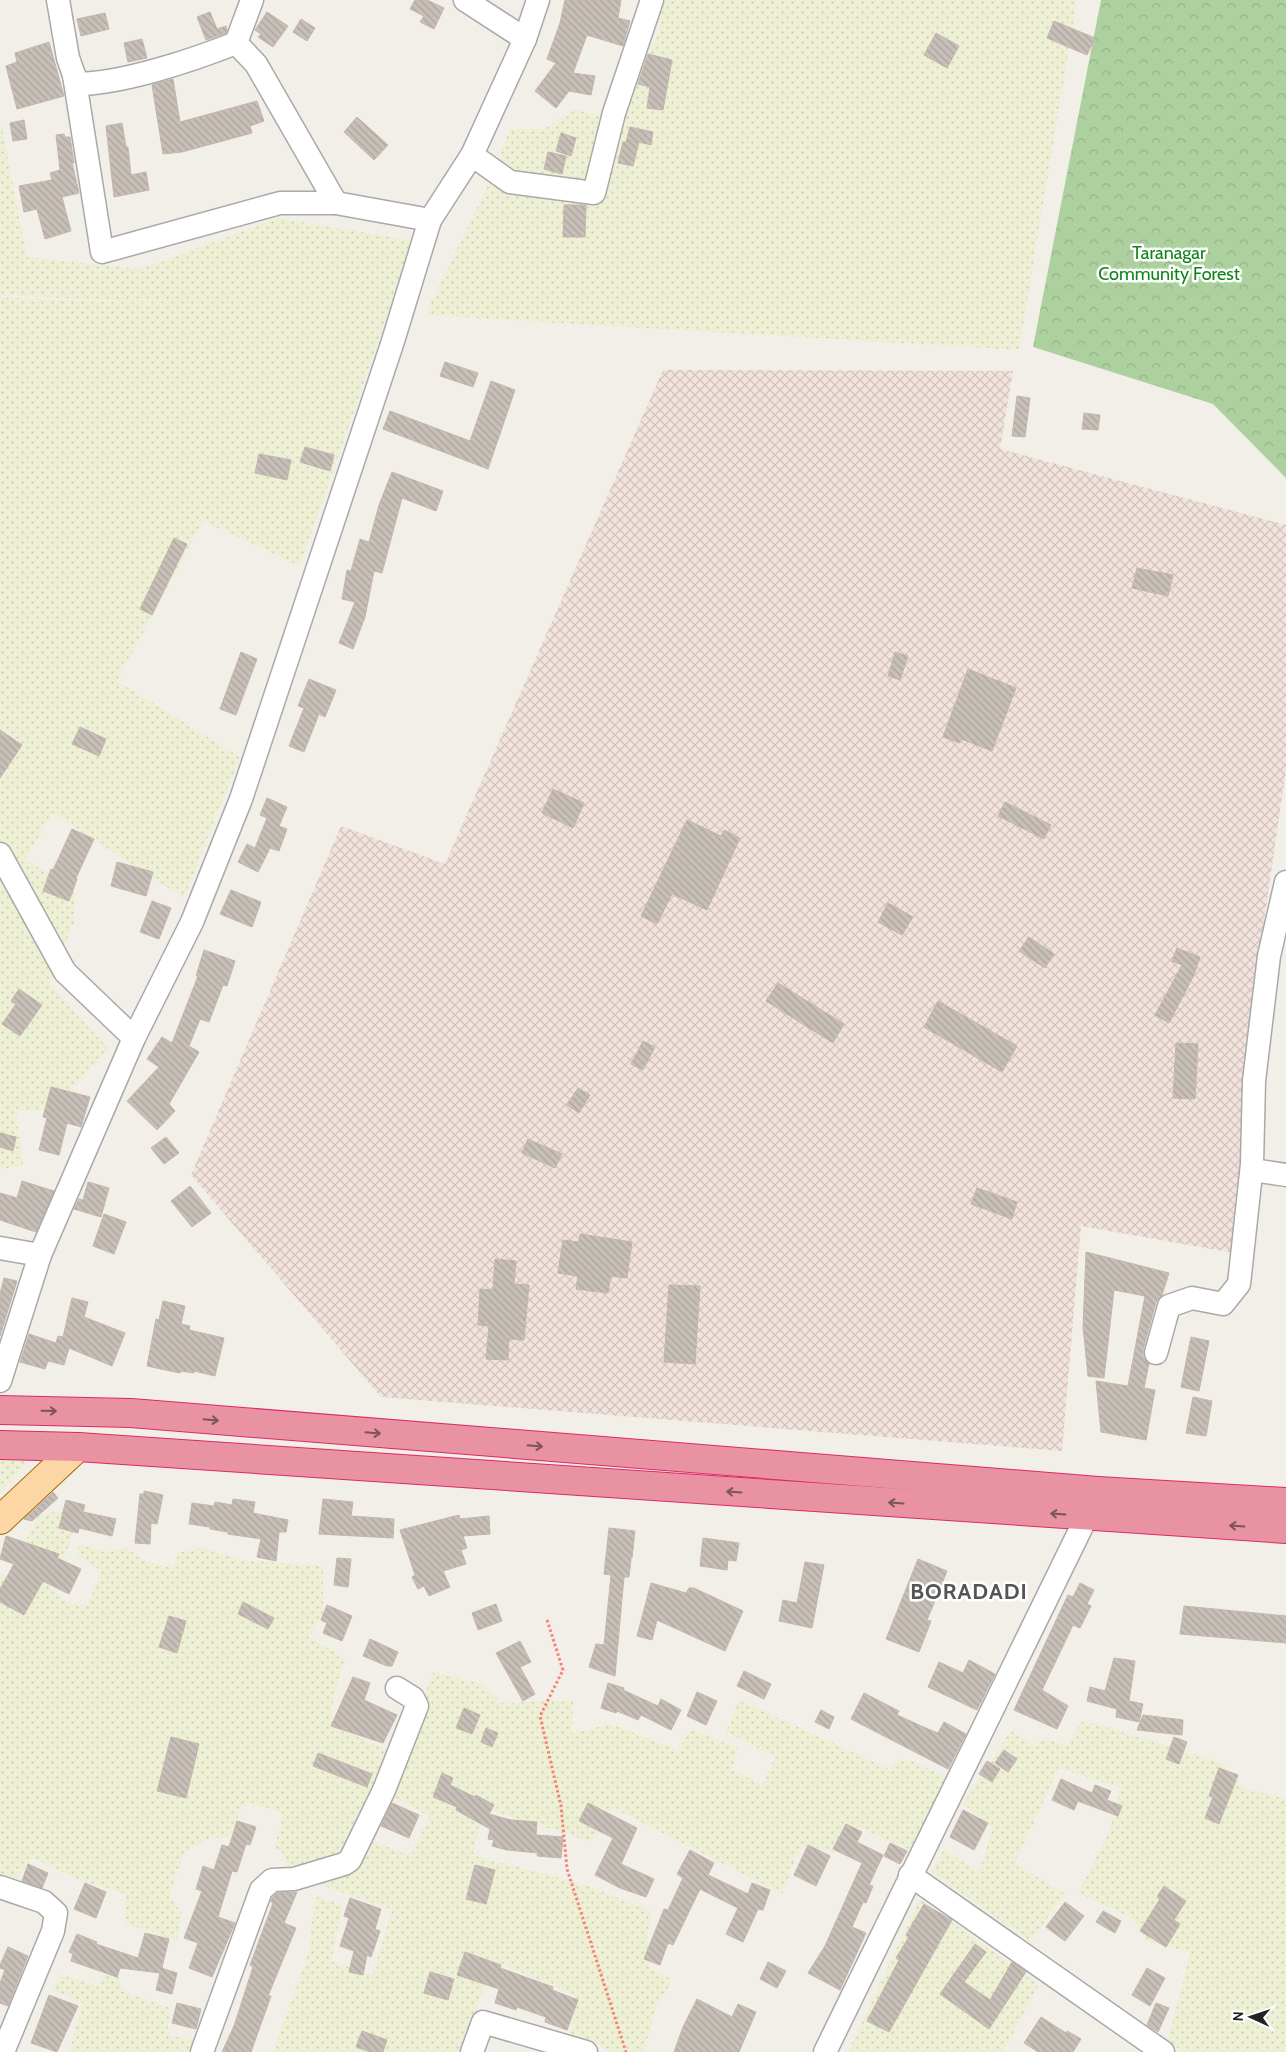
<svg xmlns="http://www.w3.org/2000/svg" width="1286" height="2052" font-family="Cabin,sans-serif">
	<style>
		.military { fill: url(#military-cross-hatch) }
		.farmland { fill: url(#farmland-dots) }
		.forest { fill: url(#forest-crowns) }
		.building { fill: url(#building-back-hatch); stroke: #c4b6ab }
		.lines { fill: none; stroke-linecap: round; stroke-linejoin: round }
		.minor-casing { stroke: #a9a9a9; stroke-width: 25 }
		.major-casing { stroke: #a06b00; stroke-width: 30 }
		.highway-casing { stroke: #dc2a67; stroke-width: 30 }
		.path { stroke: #fa8072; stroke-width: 3; stroke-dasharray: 2.5 2.5; stroke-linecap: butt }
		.minor { stroke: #fff; stroke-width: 22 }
		.major { stroke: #fcd6a4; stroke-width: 28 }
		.highway { stroke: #e892a2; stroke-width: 28 }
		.oneway { stroke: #7b545c }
		.labels { text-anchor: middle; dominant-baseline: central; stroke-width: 5; stroke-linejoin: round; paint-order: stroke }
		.park-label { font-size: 18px; fill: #0c8416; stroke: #fff }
		.district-label { font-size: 22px; font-weight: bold; letter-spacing: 1px; fill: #555; stroke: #fff }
	</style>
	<defs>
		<pattern id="military-cross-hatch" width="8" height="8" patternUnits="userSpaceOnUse" patternTransform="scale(1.25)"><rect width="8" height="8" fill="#f3e3dd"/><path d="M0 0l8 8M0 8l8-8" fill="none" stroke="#d0c2bd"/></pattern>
		<pattern id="farmland-dots" width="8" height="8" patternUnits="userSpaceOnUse" patternTransform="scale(1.25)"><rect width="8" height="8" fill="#eef0d5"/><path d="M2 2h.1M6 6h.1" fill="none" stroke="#ccceb7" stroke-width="1.8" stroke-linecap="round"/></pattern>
		<pattern id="forest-crowns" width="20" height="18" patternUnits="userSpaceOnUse" patternTransform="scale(1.25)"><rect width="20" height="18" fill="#add19e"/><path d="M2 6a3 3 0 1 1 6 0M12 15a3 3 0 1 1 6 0" fill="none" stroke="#95b388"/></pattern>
		<pattern id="building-back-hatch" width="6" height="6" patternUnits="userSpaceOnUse" patternTransform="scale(1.25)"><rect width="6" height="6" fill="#c7bfb8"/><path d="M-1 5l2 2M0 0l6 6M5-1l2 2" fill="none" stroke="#aba49e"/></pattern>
	</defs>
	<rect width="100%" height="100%" fill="#f2efe9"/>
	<!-- military -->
	<path class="military" d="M663,370L1013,371L1000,449L1286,525V770L1251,1009L1234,1253L1081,1226L1062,1451L381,1397L191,1175L341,826L445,864Z"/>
	<!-- farmland -->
	<g class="farmland">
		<path d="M657,0H1077L1019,350L425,315L493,175L510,129H544L575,109L615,120L660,31Z"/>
		<path d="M0,119L27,257L140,269L278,218L421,242L388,314L300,566L203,521L117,681L240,757L184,898L52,813L26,859L75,893L74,923L49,983L108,1048L64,1099L44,1111H16L23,1166L0,1169V297L217,306L0,295Z"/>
		<path d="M0,1454L32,1457L0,1494Z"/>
		<path d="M58,1511L78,1515L67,1552L49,1588L70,1604H88L101,1571L78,1556V1545L111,1552L125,1547L147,1562L172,1568L179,1553L202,1547L241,1560L323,1566V1614L309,1637L345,1658L332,1705V1725L396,1754L351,1853L291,1878L282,1852L275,1848L282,1813L245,1801L230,1837L210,1838L184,1853L169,1895L182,1913L177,1941L147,1930L125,1924L126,1894L77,1879L33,1858L7,1889L0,1887V1573L26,1589L41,1553L25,1542L39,1516Z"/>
		<path d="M433,1672L482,1684L503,1703L573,1700L572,1733L611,1724L678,1750L691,1729L738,1748L732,1769L762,1785L775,1757L726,1732L739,1700L889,1769L899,1759L912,1761L951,1779L914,1852L858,1827L852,1838L836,1853L801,1845L782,1894L613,1808L591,1842L484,1808L473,1855L589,1886L651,1911L647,1940L655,1949L649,1968L671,1979L667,1992L657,2004L644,2052H616L571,2036L576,1995L498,1963L484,1988L460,2052H273L309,1952L312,1918L317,1897L343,1905L331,1961L372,1975L392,1910L310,1881L369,1840L411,1856L429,1816L389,1794Z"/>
		<path d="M1081,1722L1093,1723L1221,1763L1245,1788L1286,1799V2052H1183L1168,2041L1190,1953L1146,1940L1134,1919L1078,1893L1110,1830L1120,1788L1059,1768L1015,1863L1065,1894L1030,1942L931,1871L944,1849L979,1872L993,1828L963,1804L1011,1730L1034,1746L1046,1738L1067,1746Z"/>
		<path d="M920,1899L1039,1985L1003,2052H848Z"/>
		<path d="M113,1947L122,1991L170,2008L167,2035L202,2042L198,2052H69L83,2003L51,1989L63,1975L100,1987Z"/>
	</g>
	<!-- forest -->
	<path class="forest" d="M1101,0H1286V478L1213,404L1033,347Z"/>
	<!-- building -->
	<g class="building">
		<path d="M415,0H427L444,8L434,29L420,22L424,16L410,9Z"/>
		<path d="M565,0H621L618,18L630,21L623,46L587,35L573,73L595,76L591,95L569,91L556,108L535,91L556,63L547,59L560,23Z"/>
		<path d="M210,12L217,29L226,26L227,30L226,33L206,40L197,17Z"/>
		<path d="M267,12L288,26L273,47L258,37L261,34L255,30Z"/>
		<path d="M105,13L109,29L81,36L77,19Z"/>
		<path d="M301,19L315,28L307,41L293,32Z"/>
		<path d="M1054,21L1095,38L1087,55L1047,38Z"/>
		<path d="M936,33L959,46L947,68L924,55Z"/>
		<path d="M142,39L147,58L128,62L124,43Z"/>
		<path d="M49,42L64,96L17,109L6,66L17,62L15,53Z"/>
		<path d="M648,54L672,60L663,110L647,108L650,87L638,84Z"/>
		<path d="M173,79L180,122L257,101L264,121L250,126L252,133L182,152L163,154L152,85Z"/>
		<path d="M357,117L388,145L374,160L344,132Z"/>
		<path d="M24,120L27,139L13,141L10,123Z"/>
		<path d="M122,123L126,147H128L131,175L146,172L149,190L114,197L106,126Z"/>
		<path d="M630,127L653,132L651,145L639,142L633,166L618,163L623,142H626Z"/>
		<path d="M561,133L576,138L571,156L556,151Z"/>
		<path d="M64,134L65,137H70L74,163H72L79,193L62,197L71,231L45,239L37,209L24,212L19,186L52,180L50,173L60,170L56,135Z"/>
		<path d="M548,152L566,156L562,174L544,169Z"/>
		<path d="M564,205H586L585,237H563Z"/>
		<path d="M445,362L478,373L473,387L440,376Z"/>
		<path d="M491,381L515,390L488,469L383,429L390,411L470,441Z"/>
		<path d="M1017,396L1030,398L1025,437L1012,436Z"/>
		<path d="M1084,413L1100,415L1098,430L1082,429Z"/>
		<path d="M305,447L334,455L330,471L300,462Z"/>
		<path d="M259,454L291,460L287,480L255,473Z"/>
		<path d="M392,472L443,491L436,511L402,498L382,573L374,571L365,617L353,649L339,643L355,602L342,599L347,570L351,571L360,539L369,542L379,505Z"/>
		<path d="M174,538L187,544L152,615L140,609Z"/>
		<path d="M1137,568L1173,575L1168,596L1132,588Z"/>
		<path d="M241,652L257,659L236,715L220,709Z"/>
		<path d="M895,652L908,656L900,680L888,676Z"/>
		<path d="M968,669L1016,688L992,751L961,739L960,743L943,737Z"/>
		<path d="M309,679L336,690L325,717L319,714L304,752L289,746L304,708L298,706Z"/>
		<path d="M80,727L106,739L99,756L72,744Z"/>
		<path d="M0,730L22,745L0,778Z"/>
		<path d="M553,789L584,803L573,828L542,813Z"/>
		<path d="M267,798L287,807L279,826L287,829L279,851L270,848L258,872L238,862L247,844L255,848L267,818L260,815Z"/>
		<path d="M1005,802L1051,825L1044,839L998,816Z"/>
		<path d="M687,820L721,836L724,830L740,838L707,910L672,894L657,924L641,916Z"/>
		<path d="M72,829L94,839L76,878L77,879L69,901L43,891L51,869L53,870Z"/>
		<path d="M117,862L153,872L146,896L111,886Z"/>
		<path d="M231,890L261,902L252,927L220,914Z"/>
		<path d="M152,901L171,908L159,939L140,932Z"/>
		<path d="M888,903L913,917L902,935L878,922Z"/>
		<path d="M1029,937L1054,954L1045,968L1019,951Z"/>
		<path d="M1177,948L1200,957L1194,975L1169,1023L1155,1015L1182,965L1172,961Z"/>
		<path d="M204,950L235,961L227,986L223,985L209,1022L200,1019L189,1046L199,1052L169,1104L175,1111L157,1130L127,1101L159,1067L147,1059L162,1037L172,1043L198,976H196Z"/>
		<path d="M778,983L844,1024L833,1043L766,1001Z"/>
		<path d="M19,989L42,1005L20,1036L2,1024L16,1004L11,1001Z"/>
		<path d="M938,1001L1017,1046L1002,1072L924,1027Z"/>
		<path d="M643,1041L655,1047L643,1070L631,1064Z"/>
		<path d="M1176,1043L1198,1044L1195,1099L1173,1098Z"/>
		<path d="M51,1087L90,1097L81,1127L67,1123L59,1155L39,1150L47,1118L43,1117Z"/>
		<path d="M578,1088L590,1095L579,1113L567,1105Z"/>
		<path d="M0,1133L16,1137L13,1151L0,1147Z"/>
		<path d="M166,1137L179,1153L164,1164L151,1148Z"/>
		<path d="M528,1139L562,1154L555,1168L522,1153Z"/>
		<path d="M22,1181L54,1191L36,1232L0,1220V1193L17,1198Z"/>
		<path d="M88,1182L109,1188L101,1217L74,1209L79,1199L83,1200Z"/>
		<path d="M190,1186L211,1213L192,1227L171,1201Z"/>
		<path d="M977,1188L1017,1202L1012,1219L971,1204Z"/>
		<path d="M104,1214L126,1222L114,1254L93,1246Z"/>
		<path d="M580,1234L632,1242L627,1278L611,1276L608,1293L576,1289L578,1276L558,1273L563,1240L579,1242Z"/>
		<path d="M1086,1252L1169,1273L1162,1295L1156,1302L1143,1350V1357L1149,1363L1144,1388L1155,1390L1146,1440L1101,1432L1096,1381L1128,1386L1145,1296L1114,1290L1104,1378L1088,1376L1083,1327Z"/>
		<path d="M495,1259L516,1261L514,1284L529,1285L524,1340L509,1339L508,1360L486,1359L489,1326L478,1325L480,1289L493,1290Z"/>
		<path d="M4,1278L17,1281L0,1336V1294Z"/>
		<path d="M669,1285L700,1286L695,1364L664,1362Z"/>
		<path d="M72,1298L88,1302L84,1317L125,1333L112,1366L69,1348L64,1365L48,1361L45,1369L20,1362L29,1334L56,1343L58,1336L63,1337Z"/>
		<path d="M163,1301L185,1306L181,1324L190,1326L189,1330L224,1338L215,1376L194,1371V1373L181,1371L180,1373L147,1366L156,1319L159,1320Z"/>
		<path d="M1191,1337L1209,1341L1199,1391L1181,1387Z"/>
		<path d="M1193,1397L1212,1401L1206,1436L1186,1433Z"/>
		<path d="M144,1491L163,1495L157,1524L151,1523L150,1544L135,1543L140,1494H144Z"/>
		<path d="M53,1492L58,1498L32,1521L24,1519Z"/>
		<path d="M233,1499L255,1502L253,1513L288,1520L286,1532H279L276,1561L257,1557L261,1539L228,1534V1532L210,1529V1527L189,1524L192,1503L214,1506L215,1502L232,1505Z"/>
		<path d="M323,1499L353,1502L351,1516L394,1519L393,1538L319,1534Z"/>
		<path d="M66,1500L85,1505L83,1512L116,1519L112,1536L79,1528L78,1533L59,1528Z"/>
		<path d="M459,1515L460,1519L489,1516L490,1534L463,1536L467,1548L461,1550L466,1564L443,1571L450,1587L429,1596L424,1586L418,1589L412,1577L415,1575L400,1530Z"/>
		<path d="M609,1528L635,1531L632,1558H629L631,1559L629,1577H624L615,1676L589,1667L596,1644L604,1645L611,1575L604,1574Z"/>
		<path d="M6,1536L59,1554L57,1558L81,1569L69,1594L43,1581L24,1615L0,1602V1589L14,1564L0,1559Z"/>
		<path d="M703,1538L739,1543L736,1561L728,1560L727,1570L700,1566Z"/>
		<path d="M337,1558L351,1559L348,1587L334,1585Z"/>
		<path d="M918,1559L947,1571L927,1620L931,1621L919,1652L886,1639Z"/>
		<path d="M805,1562L824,1565L812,1628L779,1621L783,1600L797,1603Z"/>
		<path d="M651,1583L686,1593L689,1588H694L743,1611L725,1651L657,1620L652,1640L637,1636Z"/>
		<path d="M1080,1583L1094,1590L1087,1604L1091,1606L1080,1628L1073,1625L1042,1690L1068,1706L1057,1729L1014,1710L1068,1595L1073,1597Z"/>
		<path d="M243,1602L274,1618L268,1629L238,1614Z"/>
		<path d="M496,1604L502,1621L478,1630L472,1613Z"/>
		<path d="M327,1605L352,1616L342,1641L323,1633L327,1623L321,1620Z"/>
		<path d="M1184,1606L1286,1616V1643L1180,1634Z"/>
		<path d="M169,1616L186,1621L177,1653L159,1647Z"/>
		<path d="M370,1639L398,1652L392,1666H387L363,1656Z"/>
		<path d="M520,1641L531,1662L520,1667L535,1694L523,1701L496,1653Z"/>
		<path d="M1114,1658L1135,1661L1129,1701L1143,1704L1139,1722L1116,1717L1117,1709L1087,1701L1090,1687L1105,1691Z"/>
		<path d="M969,1660L995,1674L977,1710L928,1687L939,1662L963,1673Z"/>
		<path d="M744,1671L771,1684L764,1699L737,1686Z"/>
		<path d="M353,1677L370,1683L364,1700L397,1715L383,1743L331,1726Z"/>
		<path d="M608,1683L624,1688L623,1690L658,1706L661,1699L681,1710L671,1730L641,1715L638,1720L617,1711L616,1713L601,1708Z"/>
		<path d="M697,1692L717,1701L706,1725L687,1716Z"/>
		<path d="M864,1693L899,1711L897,1715L928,1729L938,1733L944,1722L966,1734L948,1769L851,1719Z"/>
		<path d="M464,1708L480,1715L472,1734L456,1728Z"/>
		<path d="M821,1710L834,1717L829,1729L815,1722Z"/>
		<path d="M1143,1715L1183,1720L1182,1735L1137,1730Z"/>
		<path d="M486,1728L498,1733L492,1747L481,1742Z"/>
		<path d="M171,1737L199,1744L186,1798L157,1791Z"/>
		<path d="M1174,1737L1187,1742L1179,1764L1166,1759Z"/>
		<path d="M1004,1750L1017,1759L1008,1772L995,1763Z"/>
		<path d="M318,1753L372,1774L367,1787L313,1766Z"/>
		<path d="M987,1761L1000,1769L992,1782L979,1774Z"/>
		<path d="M1219,1768L1238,1775L1219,1824L1205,1818L1213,1797L1209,1796Z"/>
		<path d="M442,1773L453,1778L450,1785L475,1797L476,1795L494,1805L489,1814L511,1820L537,1822L536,1835L563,1837L561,1858L537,1856L538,1853L507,1850L492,1846L494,1840L488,1839L490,1829L456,1810L457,1807L433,1797Z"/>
		<path d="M1061,1779L1092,1793L1095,1785L1111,1791L1107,1800L1122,1806L1118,1816L1078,1801L1074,1810L1052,1800Z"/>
		<path d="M392,1803L419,1815L409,1838L381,1826Z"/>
		<path d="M588,1803L637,1828L621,1864L654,1879L646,1897L620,1888L595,1875L613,1838L579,1821Z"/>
		<path d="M963,1810L988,1823L974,1850L950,1837Z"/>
		<path d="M237,1821L256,1827L250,1845L246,1844L237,1872L232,1871L218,1917L235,1923L212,1977L189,1968L198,1943L184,1938L202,1891L196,1889L203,1866L214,1870L222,1845L229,1847Z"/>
		<path d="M846,1824L862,1832L857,1842L883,1855L869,1885L873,1886L866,1903L863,1902L852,1927L866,1933L840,1990L808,1973L825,1946L862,1863L833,1849Z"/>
		<path d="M890,1843L907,1851L900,1864L884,1856Z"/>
		<path d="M808,1845L830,1856L816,1886L794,1875Z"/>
		<path d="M690,1850L714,1863L708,1875L748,1894L752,1883L770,1890L763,1910L758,1909L743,1942L726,1934L738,1908L700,1889L673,1945L668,1943L660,1965L644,1959L664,1909L668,1910L683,1878L677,1874Z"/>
		<path d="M28,1864L48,1873L42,1888L22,1881Z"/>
		<path d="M475,1865L495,1870L486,1904L466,1899Z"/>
		<path d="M85,1883L106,1892L96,1918L74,1909Z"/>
		<path d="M1164,1886L1186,1901L1174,1920L1180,1924L1166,1947L1140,1931L1160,1899L1157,1897Z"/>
		<path d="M297,1892L284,1923L296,1928L268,1996H271L251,2052H222L234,2026L253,1967L250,1965L273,1903L271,1902L272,1898L277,1893Z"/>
		<path d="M350,1898L381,1909L375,1929L380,1931L371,1957L367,1955L363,1975L349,1972L354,1951L340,1946L349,1918L344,1916Z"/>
		<path d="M1065,1902L1084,1916L1065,1941L1046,1927Z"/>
		<path d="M924,1904L952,1920L889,2032L867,2021L899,1960L896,1958L909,1937L906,1935Z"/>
		<path d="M1103,1911L1121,1921L1115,1933L1096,1922Z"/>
		<path d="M145,1933L169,1939L162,1967L164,1969L177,1973L172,1994L156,1990L160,1973L120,1968L117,1977L71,1961L73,1954L69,1952L77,1934L97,1942L96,1944L138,1958Z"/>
		<path d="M975,1944L986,1952L964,1982L990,2000L1012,1962L1026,1972L989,2029L940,1994Z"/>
		<path d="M8,1947L28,1956L8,2006L0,2003V1983L5,1970L0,1968V1965Z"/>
		<path d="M465,1952L501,1965L500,1968L553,1987L552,1990L578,2000L567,2030L545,2022L546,2017L517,2007L516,2010L495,2003L499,1989L457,1975Z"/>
		<path d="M768,1962L786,1971L777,1988L760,1979Z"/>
		<path d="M1147,1968L1165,1978L1150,2006L1132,1995Z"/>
		<path d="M430,1972L454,1979L448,2000L424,1993Z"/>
		<path d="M49,1995L78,2006L57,2052L31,2043Z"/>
		<path d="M697,1999L732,2017L738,2004L756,2012L739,2052H674L683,2027Z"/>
		<path d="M177,2003L201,2009L196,2029L172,2023Z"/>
		<path d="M1156,2003L1169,2008L1158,2032L1147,2025Z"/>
		<path d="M1041,2017L1066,2033L1067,2031L1081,2039L1073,2052H1038L1024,2043Z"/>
		<path d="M362,2031L387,2040L383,2052H370L356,2047Z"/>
	</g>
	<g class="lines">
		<!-- minor casing -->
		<g class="minor-casing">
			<g id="minor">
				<path d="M58,0L68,58L74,75L102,252L280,203H336L430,220"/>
				<path d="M252,0L236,43L256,64L336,203"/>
				<path d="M465,0L525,39"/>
				<path d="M74,75L76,84C122,84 193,60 236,43"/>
				<path d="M472,155L510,182L594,193L614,113L652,0"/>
				<path d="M0,854L65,972L134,1038"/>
				<path d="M1252,1170L1286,1175"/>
				<path d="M0,1248L40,1255"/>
				<path d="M1156,1353L1169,1306L1192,1298L1223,1304L1239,1284L1252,1164L1254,1081L1269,956L1286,882"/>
				<path d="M0,1381L40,1255L134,1038L192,922L241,799L393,341L430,220L472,155L525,39L538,0"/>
				<path d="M910,1875L1163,2052"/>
				<path d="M0,1887L44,1902L56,1913L53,1931L3,2052"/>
				<path d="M202,2052L261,1890L272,1880L294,1879L344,1864L350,1860L384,1790L417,1706L413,1698L397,1688"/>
				<path d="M472,2052L483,2022L586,2052"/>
				<path d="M825,2052L1087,1516"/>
			</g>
		</g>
		<!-- major casing -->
		<g class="major-casing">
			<path id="major" d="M0,1520L78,1447"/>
		</g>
		<!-- highway casing -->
		<g class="highway-casing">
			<g id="highway">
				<path d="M0,1410L131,1413L1098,1491L1286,1502"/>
				<path d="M0,1445L78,1447L1286,1529"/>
			</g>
		</g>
		<!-- path -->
		<path class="path" d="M547,1620L563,1670L540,1716L561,1806L567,1869L626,2052"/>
		<!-- minor -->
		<use href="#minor" class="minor"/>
		<!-- major -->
		<use href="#major" class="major"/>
		<!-- highway -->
		<use href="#highway" class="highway"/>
	</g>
	<!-- one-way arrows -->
	<defs><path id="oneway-shaft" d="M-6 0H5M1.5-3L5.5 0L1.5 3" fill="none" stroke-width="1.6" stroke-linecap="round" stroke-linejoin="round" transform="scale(1.25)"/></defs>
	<g class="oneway">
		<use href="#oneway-shaft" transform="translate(49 1411) rotate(1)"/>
		<use href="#oneway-shaft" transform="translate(211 1420) rotate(5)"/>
		<use href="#oneway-shaft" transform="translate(373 1433) rotate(5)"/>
		<use href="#oneway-shaft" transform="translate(535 1446) rotate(5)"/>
		<use href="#oneway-shaft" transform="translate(734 1492) rotate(-176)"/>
		<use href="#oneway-shaft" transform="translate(896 1503) rotate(-176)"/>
		<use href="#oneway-shaft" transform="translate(1058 1514) rotate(-176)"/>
		<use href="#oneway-shaft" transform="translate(1237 1526) rotate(-176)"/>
	</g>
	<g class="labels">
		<!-- park labels -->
		<g class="park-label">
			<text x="1169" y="253">Taranagar<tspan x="1169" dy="21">Community Forest</tspan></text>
		</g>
		<!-- district labels -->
		<g class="district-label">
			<text x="969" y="1591">BORADADI</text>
		</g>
	</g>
	<!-- north arrow -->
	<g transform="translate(1251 2017) rotate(273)" stroke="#ffffff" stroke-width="4" paint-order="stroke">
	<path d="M0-4L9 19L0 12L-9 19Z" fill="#222222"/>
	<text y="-8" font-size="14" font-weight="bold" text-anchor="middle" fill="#222222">N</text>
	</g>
</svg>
